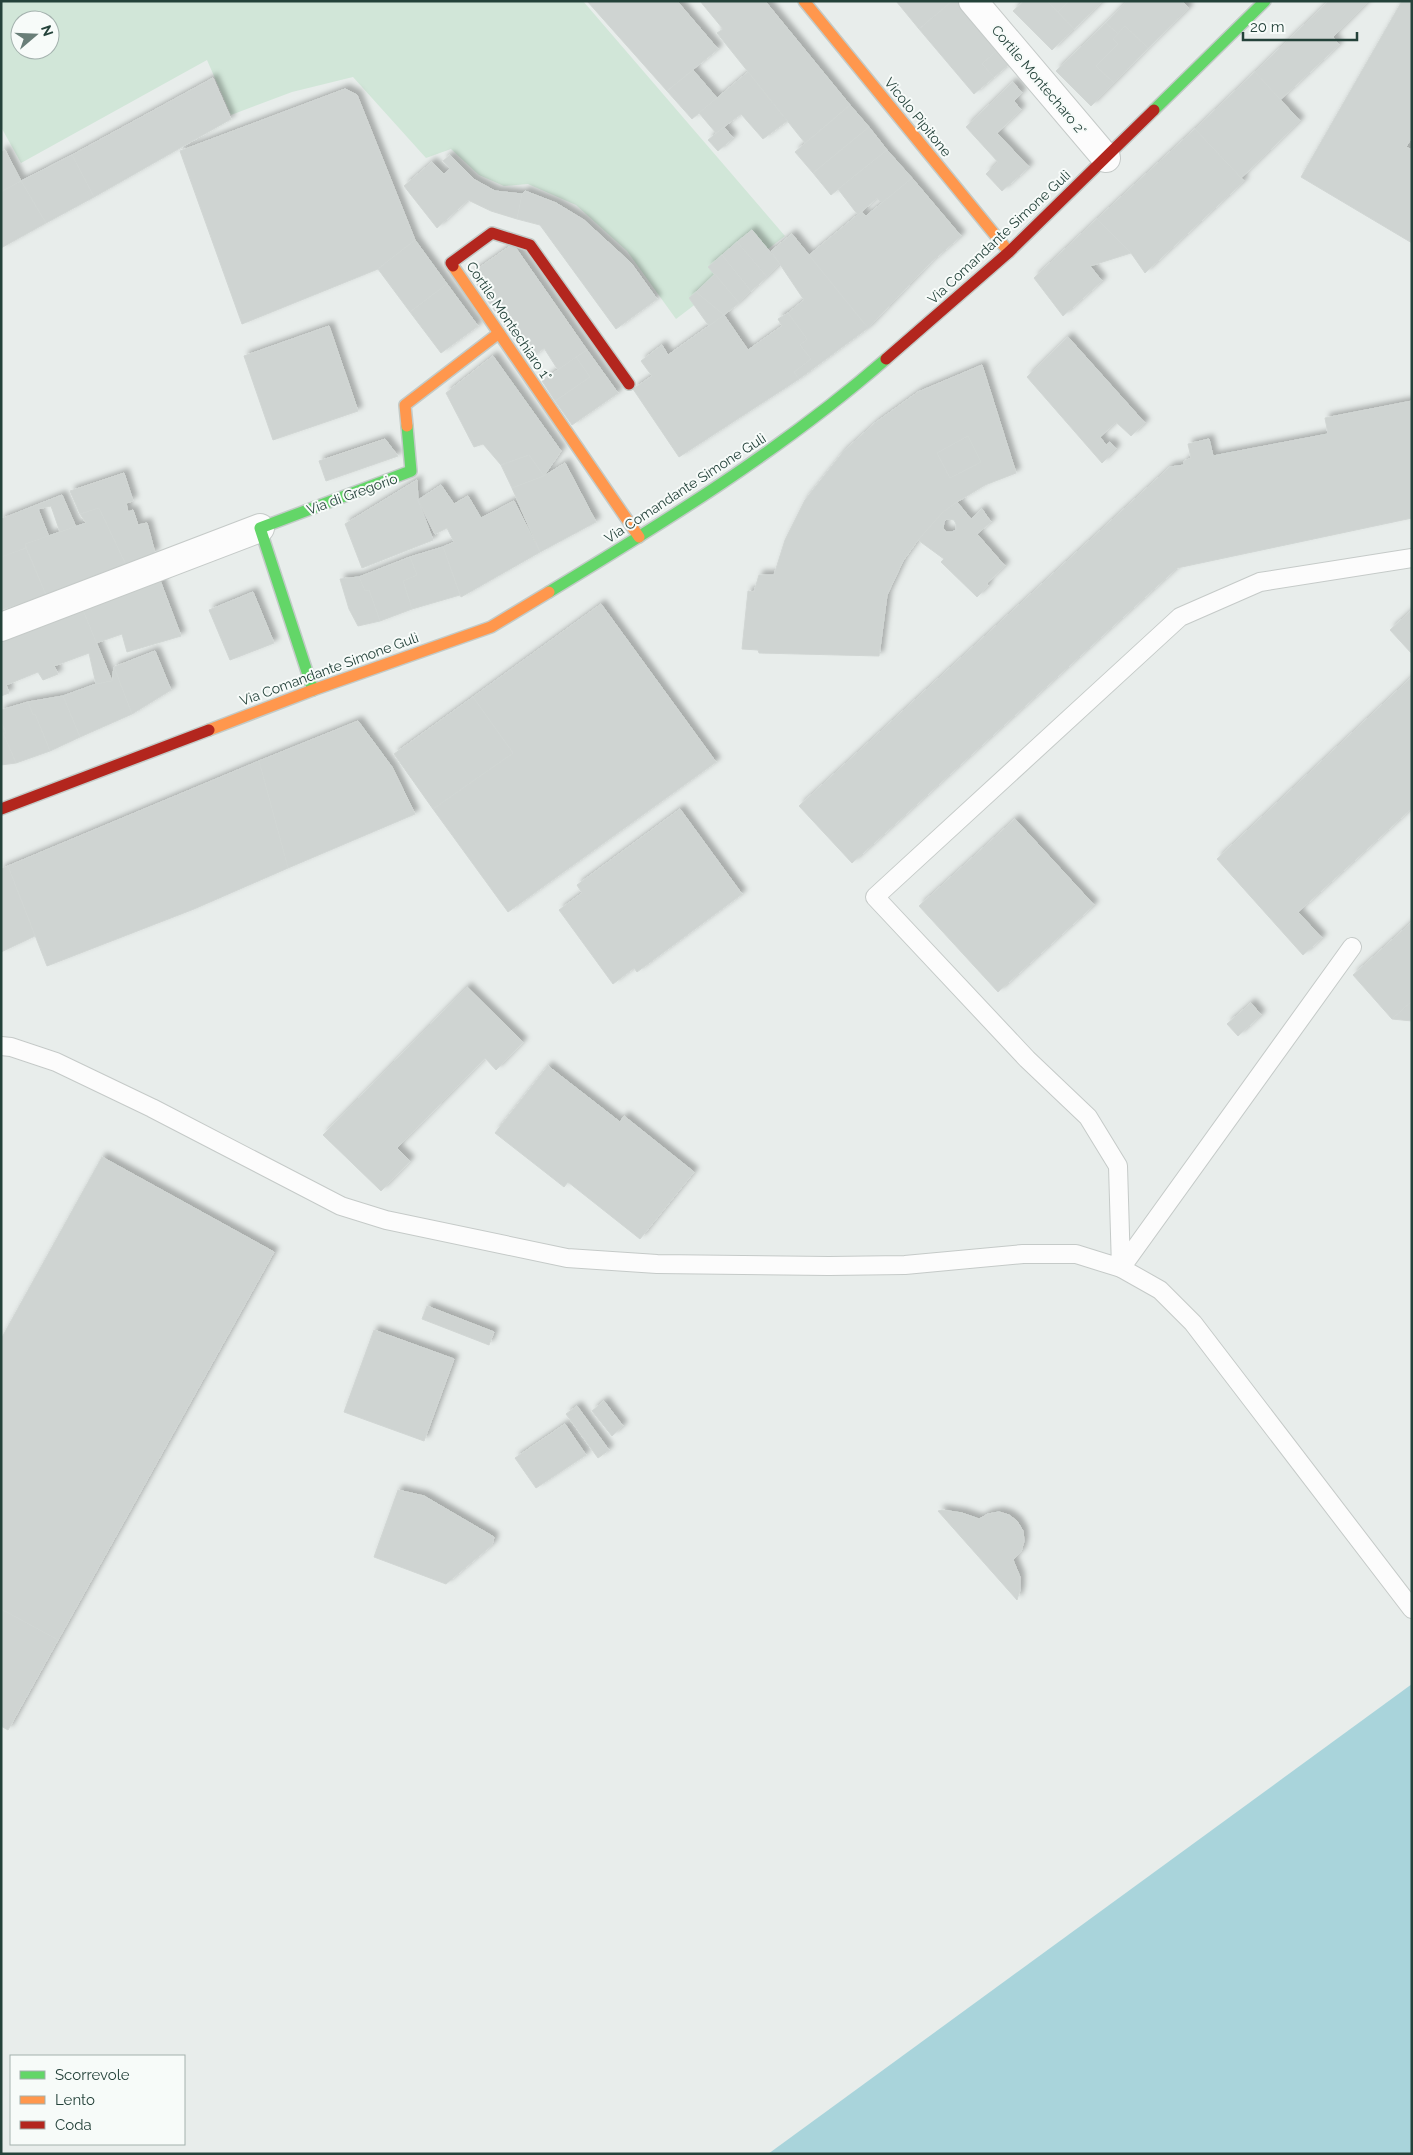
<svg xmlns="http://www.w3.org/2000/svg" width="1413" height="2155" font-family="Raleway,sans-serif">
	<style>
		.green { fill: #d1e6d8; fill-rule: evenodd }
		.water { fill: #a9d4db }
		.building { fill: #cfd4d2; stroke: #d1d6d4; fill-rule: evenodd; filter: url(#shadow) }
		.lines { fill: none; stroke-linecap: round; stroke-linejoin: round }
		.lane-casing { stroke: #c5cac8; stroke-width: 20 }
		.street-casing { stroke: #c5cac8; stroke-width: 30 }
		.fast-casing { stroke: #c3cbc8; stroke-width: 14 }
		.slow-casing { stroke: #c3cbc8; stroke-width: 14 }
		.jam-casing { stroke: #c3cbc8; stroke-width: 14 }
		.lane { stroke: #fcfcfc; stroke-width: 18 }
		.street { stroke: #fcfcfc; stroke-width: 28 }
		.fast { stroke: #63d668; stroke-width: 11 }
		.slow { stroke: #ff974d; stroke-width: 11 }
		.jam { stroke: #b3261e; stroke-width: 11 }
		.labels { text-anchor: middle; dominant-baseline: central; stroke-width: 4; stroke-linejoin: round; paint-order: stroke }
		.street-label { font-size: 14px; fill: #24423a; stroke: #f7fbf9 }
	</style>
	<defs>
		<filter id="shadow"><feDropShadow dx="4.5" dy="-4.5" stdDeviation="2.5" flood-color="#0004"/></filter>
	</defs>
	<rect width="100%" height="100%" fill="#e8edeb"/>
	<!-- green -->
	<path class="green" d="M1,1H583L785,236L676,319L627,251L576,205L528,184L504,186L479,175L451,149L426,158L353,77L292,92L231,115L207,60L21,163L1,127ZM20,20H50V50H20Z"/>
	<!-- water -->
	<path class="water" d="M1412,1684V2154H768Z"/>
	<!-- building -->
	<g class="building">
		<path d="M587,1H677L718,49L667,91Z"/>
		<path d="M700,1H765L850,105L805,143L717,33L723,29Z"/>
		<path d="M896,1H952L919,29Z"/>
		<path d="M952,1H962L1001,47L982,64L994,77L974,94L919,29Z"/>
		<path d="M1024,1H1047L1074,29L1052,50L1013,11Z"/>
		<path d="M1047,1H1069L1058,12Z"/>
		<path d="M1069,1H1103L1074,29L1058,12Z"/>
		<path d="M1127,1H1182L1189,8L1148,48L1125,26L1118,34L1106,23Z"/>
		<path d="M1329,1H1369L1333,37L1339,45L1280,100L1255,72Z"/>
		<path d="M1402,1H1412V137L1406,147L1412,150V243L1301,177Z"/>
		<path d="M1106,23L1118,34L1113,39L1118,44L1096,66L1114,83L1091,106L1056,71Z"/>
		<path d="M1125,26L1148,48L1114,83L1096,66L1118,44L1113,39Z"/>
		<path d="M1001,47L1013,61L994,77L982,64Z"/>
		<path d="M693,70L717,98L692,119L667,91Z"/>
		<path d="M748,72L787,121L763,139L741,114L716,133L699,113Z"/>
		<path d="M1255,72L1300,121L1241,178L1195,129Z"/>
		<path d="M213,78L231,119L94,197L72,155Z"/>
		<path d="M1013,82L1022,93L1014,101L1021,110L997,133L1029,167L1002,191L986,174L998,162L966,127Z"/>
		<path d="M345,89L357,95L415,240L378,269L242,324L180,151Z"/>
		<path d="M850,105L869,127L813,173L795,152Z"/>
		<path d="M724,127L733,138L718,151L708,140Z"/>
		<path d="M869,127L887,150L831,195L813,173Z"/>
		<path d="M1195,129L1244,181L1145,273L1131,253L1097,219Z"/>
		<path d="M5,150L21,181L1,192V152Z"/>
		<path d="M887,150L912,178L882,203L877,198L858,215L838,189Z"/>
		<path d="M72,155L94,197L46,223L21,181Z"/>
		<path d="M450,155L475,180L495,191L522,194L517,219L491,211L468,200L437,228L404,186L432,162L444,174L450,169L443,161Z"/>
		<path d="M912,178L961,236L930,263L868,328L808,256L861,212L866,216Z"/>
		<path d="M21,181L46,223L1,248V192Z"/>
		<path d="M525,191L556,203L584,220L631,263L657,299L616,329L540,225L517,219L522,194Z"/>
		<path d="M1097,219L1131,253L1090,266L1102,281L1063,316L1034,278Z"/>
		<path d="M752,230L780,264L767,277L737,242Z"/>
		<path d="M792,234L868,328L799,379L794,372L811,359L800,345L807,339L788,313L804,300L771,251Z"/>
		<path d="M415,240L447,284L410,312L378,269Z"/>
		<path d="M737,242L767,277L751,291L722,255Z"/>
		<path d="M513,244L587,350L558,370L544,348L528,360L470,274Z"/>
		<path d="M722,255L751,291L739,303L708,267Z"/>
		<path d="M715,274L739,303L724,315L696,292Z"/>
		<path d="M447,284L478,326L441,353L410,312Z"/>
		<path d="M696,292L724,315L709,326L689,298Z"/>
		<path d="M788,313L807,339L800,345L811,359L794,372L799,379L679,457L633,389L652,376L641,361L662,345L668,355L724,315L748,350L782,326L778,319Z"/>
		<path d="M329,326L358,411L273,440L244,356Z"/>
		<path d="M1068,337L1145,423L1131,436L1116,422L1100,437L1106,445L1110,442L1116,449L1102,463L1027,377Z"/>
		<path d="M587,350L618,393L572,425L555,401L590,377L576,357Z"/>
		<path d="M493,356L561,451L544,476L529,455L501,465L483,444L474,447L446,393Z"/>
		<path d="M576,357L590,377L555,401L542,381Z"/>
		<path d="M982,365L1016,473L985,485L957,502L942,513L918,540L903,561L887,595L879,656L759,653L758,650L742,649L748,591L754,592L759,575H774L785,540L805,500L843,452L875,423L918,392ZM968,436L981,462L950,478L937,453Z"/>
		<path d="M1412,401V518L1177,568L852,863L799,806L1170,467L1184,465V461L1191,458L1188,444L1209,439L1213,456L1328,434L1325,418Z"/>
		<path d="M968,436L981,462L950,478L937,453Z"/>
		<path d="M385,439L398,456L326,481L319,461Z"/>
		<path d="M529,455L544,476L512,488L501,465Z"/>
		<path d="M565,463L596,522L540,552L512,488L544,476Z"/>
		<path d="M124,473L133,501L126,503L128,512L133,510L138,525L147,523L155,553L126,565L99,508L80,514L70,491Z"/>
		<path d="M417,480L418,500L433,540L362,568L345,524Z"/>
		<path d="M441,485L454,504L468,496L481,518L514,501L540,552L461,597L443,547L454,542L447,528L435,534L418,500Z"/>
		<path d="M62,495L76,527L60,532L51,506L38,509L49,537L25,544L26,548L1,559V519Z"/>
		<path d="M957,502L971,519L982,509L991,522L977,534L1005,566L987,583L988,586L977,597L941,562L944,559L918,540L942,513ZM947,519L954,520L956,524V530L952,532H946L943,528L944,522Z"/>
		<path d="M99,508L126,565L46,595L25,544L86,523L80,514Z"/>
		<path d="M443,547L460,595L412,609L403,581L417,575L410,557Z"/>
		<path d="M26,548L46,595L1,610V557Z"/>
		<path d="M410,557L417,575L403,581L412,609L380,621L369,590L365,591L359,577Z"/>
		<path d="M158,575L181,636L127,652L122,634L96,643L81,605Z"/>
		<path d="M359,577L365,591L369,590L380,621L358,626L349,609L340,579Z"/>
		<path d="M253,592L274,643L230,660L209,610Z"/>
		<path d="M601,604L716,762L508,912L433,809L513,753L473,697Z"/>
		<path d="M81,605L112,681L96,684L89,653L54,666L58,674L43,680L38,672L6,685L9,693L1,696V635Z"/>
		<path d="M1412,610V654L1390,630Z"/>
		<path d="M155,651L171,690L132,714L114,667Z"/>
		<path d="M114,667L132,714L80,737L63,696L96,684L112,681Z"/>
		<path d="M1412,677V808L1298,912L1322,938L1303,955L1217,859Z"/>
		<path d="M63,696L80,737L50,751L35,714L33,715L28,702Z"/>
		<path d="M473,697L513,753L433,809L394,754Z"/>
		<path d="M28,702L33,715L35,714L50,751L16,763L3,733H6L1,722V710Z"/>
		<path d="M358,721L392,767L415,814L288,868L259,761Z"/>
		<path d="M1,722L6,733H3L16,763L1,765Z"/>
		<path d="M259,761L288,868L194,909L47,966L8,866Z"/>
		<path d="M680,809L742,894L637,972L634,968L613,984L559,910L582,893L577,885Z"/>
		<path d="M1015,819L1094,905L998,992L919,906Z"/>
		<path d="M8,866L35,936L1,952V869Z"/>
		<path d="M1412,922V1001L1392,1019L1353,975Z"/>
		<path d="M467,987L523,1042L496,1070L485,1058L397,1148L410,1161L381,1191L323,1135Z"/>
		<path d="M1412,1001V1021L1392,1019Z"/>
		<path d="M1251,1003L1261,1015L1238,1036L1227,1024Z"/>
		<path d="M548,1066L620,1122L624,1116L694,1172L640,1239L568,1182L564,1187L495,1133Z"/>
		<path d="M102,1157L274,1252L58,1640L1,1609V1339Z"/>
		<path d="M427,1306L494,1332L489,1345L422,1319Z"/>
		<path d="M374,1330L454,1359L424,1441L344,1412Z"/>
		<path d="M604,1401L623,1426L612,1436L592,1411Z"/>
		<path d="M577,1406L609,1450L598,1458L566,1414Z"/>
		<path d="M565,1424L586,1455L536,1488L515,1458Z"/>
		<path d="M398,1490L424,1496L494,1537L492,1545L446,1584L374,1557Z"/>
		<path d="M942,1510L962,1513L979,1519L988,1514L999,1512L1009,1515L1017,1521L1023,1531L1024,1541L1021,1552L1013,1560L1020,1577V1590L1017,1600L938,1511Z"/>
		<path d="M1,1609L58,1640L8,1730L1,1726Z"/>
	</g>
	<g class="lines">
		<!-- lane casing -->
		<g class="lane-casing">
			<g id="lane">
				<path d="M1352,947L1121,1268L1160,1290L1193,1323L1412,1609"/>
				<path d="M1,1046L11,1047L56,1062L152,1108L341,1206L386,1220L567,1258L657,1264L829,1266L905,1265L1023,1254H1076L1121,1268L1118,1166L1088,1117L1027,1059L875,897L1180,617L1260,582L1412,558"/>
			</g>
		</g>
		<!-- street casing -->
		<g class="street-casing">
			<g id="street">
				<path d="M973,1L1106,158"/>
				<path d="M1,627L260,528"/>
			</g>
		</g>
		<!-- fast casing -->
		<g class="fast-casing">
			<g id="fast">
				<path d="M1154,110L1265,1"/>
				<path d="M549,592C666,521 783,449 886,359"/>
				<path d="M313,690L260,528L411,471L407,426"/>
			</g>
		</g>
		<!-- slow casing -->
		<g class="slow-casing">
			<g id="slow">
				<path d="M804,1L1009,252"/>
				<path d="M453,266L639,537"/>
				<path d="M407,426L405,405L499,333"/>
				<path d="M209,730L313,690L491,627L549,592"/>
			</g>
		</g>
		<!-- jam casing -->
		<g class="jam-casing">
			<g id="jam">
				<path d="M453,266L451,263L492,233L530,245L629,384"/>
				<path d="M886,359L1009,252L1154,110"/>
				<path d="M1,809L209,730"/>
			</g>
		</g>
		<!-- lane -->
		<use href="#lane" class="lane"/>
		<!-- street -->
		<use href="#street" class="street"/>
		<!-- fast -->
		<use href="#fast" class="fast"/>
		<!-- slow -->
		<use href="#slow" class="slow"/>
		<!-- jam -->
		<use href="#jam" class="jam"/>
	</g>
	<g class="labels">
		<!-- street labels -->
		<g class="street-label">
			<text transform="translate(1039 80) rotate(50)">Cortile Montecharo 2°</text>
			<text transform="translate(918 117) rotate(51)">Vicolo Pipitone</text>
			<text transform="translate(999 237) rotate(-43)">Via Comandante Simone Gulì</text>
			<text transform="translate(509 321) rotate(56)">Cortile Montechiaro 1°</text>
			<text transform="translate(685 488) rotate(-33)">Via Comandante Simone Gulì</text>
			<text transform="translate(352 494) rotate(-20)">Via di Gregorio</text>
			<text transform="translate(329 669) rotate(-20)">Via Comandante Simone Gulì</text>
		</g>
	</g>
	<!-- border -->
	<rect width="1413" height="2155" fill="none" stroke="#24423a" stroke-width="5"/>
	<!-- legend -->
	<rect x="10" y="2055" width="175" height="90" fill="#f7fbf9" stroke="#a3b1ad"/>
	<rect x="20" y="2071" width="25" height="8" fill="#63d668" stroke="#a3b1ad"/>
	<text x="55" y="2080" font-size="15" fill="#24423a">Scorrevole</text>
	<rect x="20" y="2096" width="25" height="8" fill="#ff974d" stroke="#a3b1ad"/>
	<text x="55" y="2105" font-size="15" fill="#24423a">Lento</text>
	<rect x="20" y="2121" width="25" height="8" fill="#b3261e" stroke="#a3b1ad"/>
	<text x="55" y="2130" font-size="15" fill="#24423a">Coda</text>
	<!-- north arrow -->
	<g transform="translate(35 35) rotate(71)"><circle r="24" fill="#f7fbf9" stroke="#a3b1ad"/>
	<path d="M0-4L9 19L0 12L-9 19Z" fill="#697e78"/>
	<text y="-8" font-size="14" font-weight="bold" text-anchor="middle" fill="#24423a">N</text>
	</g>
	<!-- scale -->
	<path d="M1243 32v8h114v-8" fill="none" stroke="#24423a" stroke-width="2.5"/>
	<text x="1250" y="32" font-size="15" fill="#24423a" stroke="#f7fbf9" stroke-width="4" paint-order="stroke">20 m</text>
</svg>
